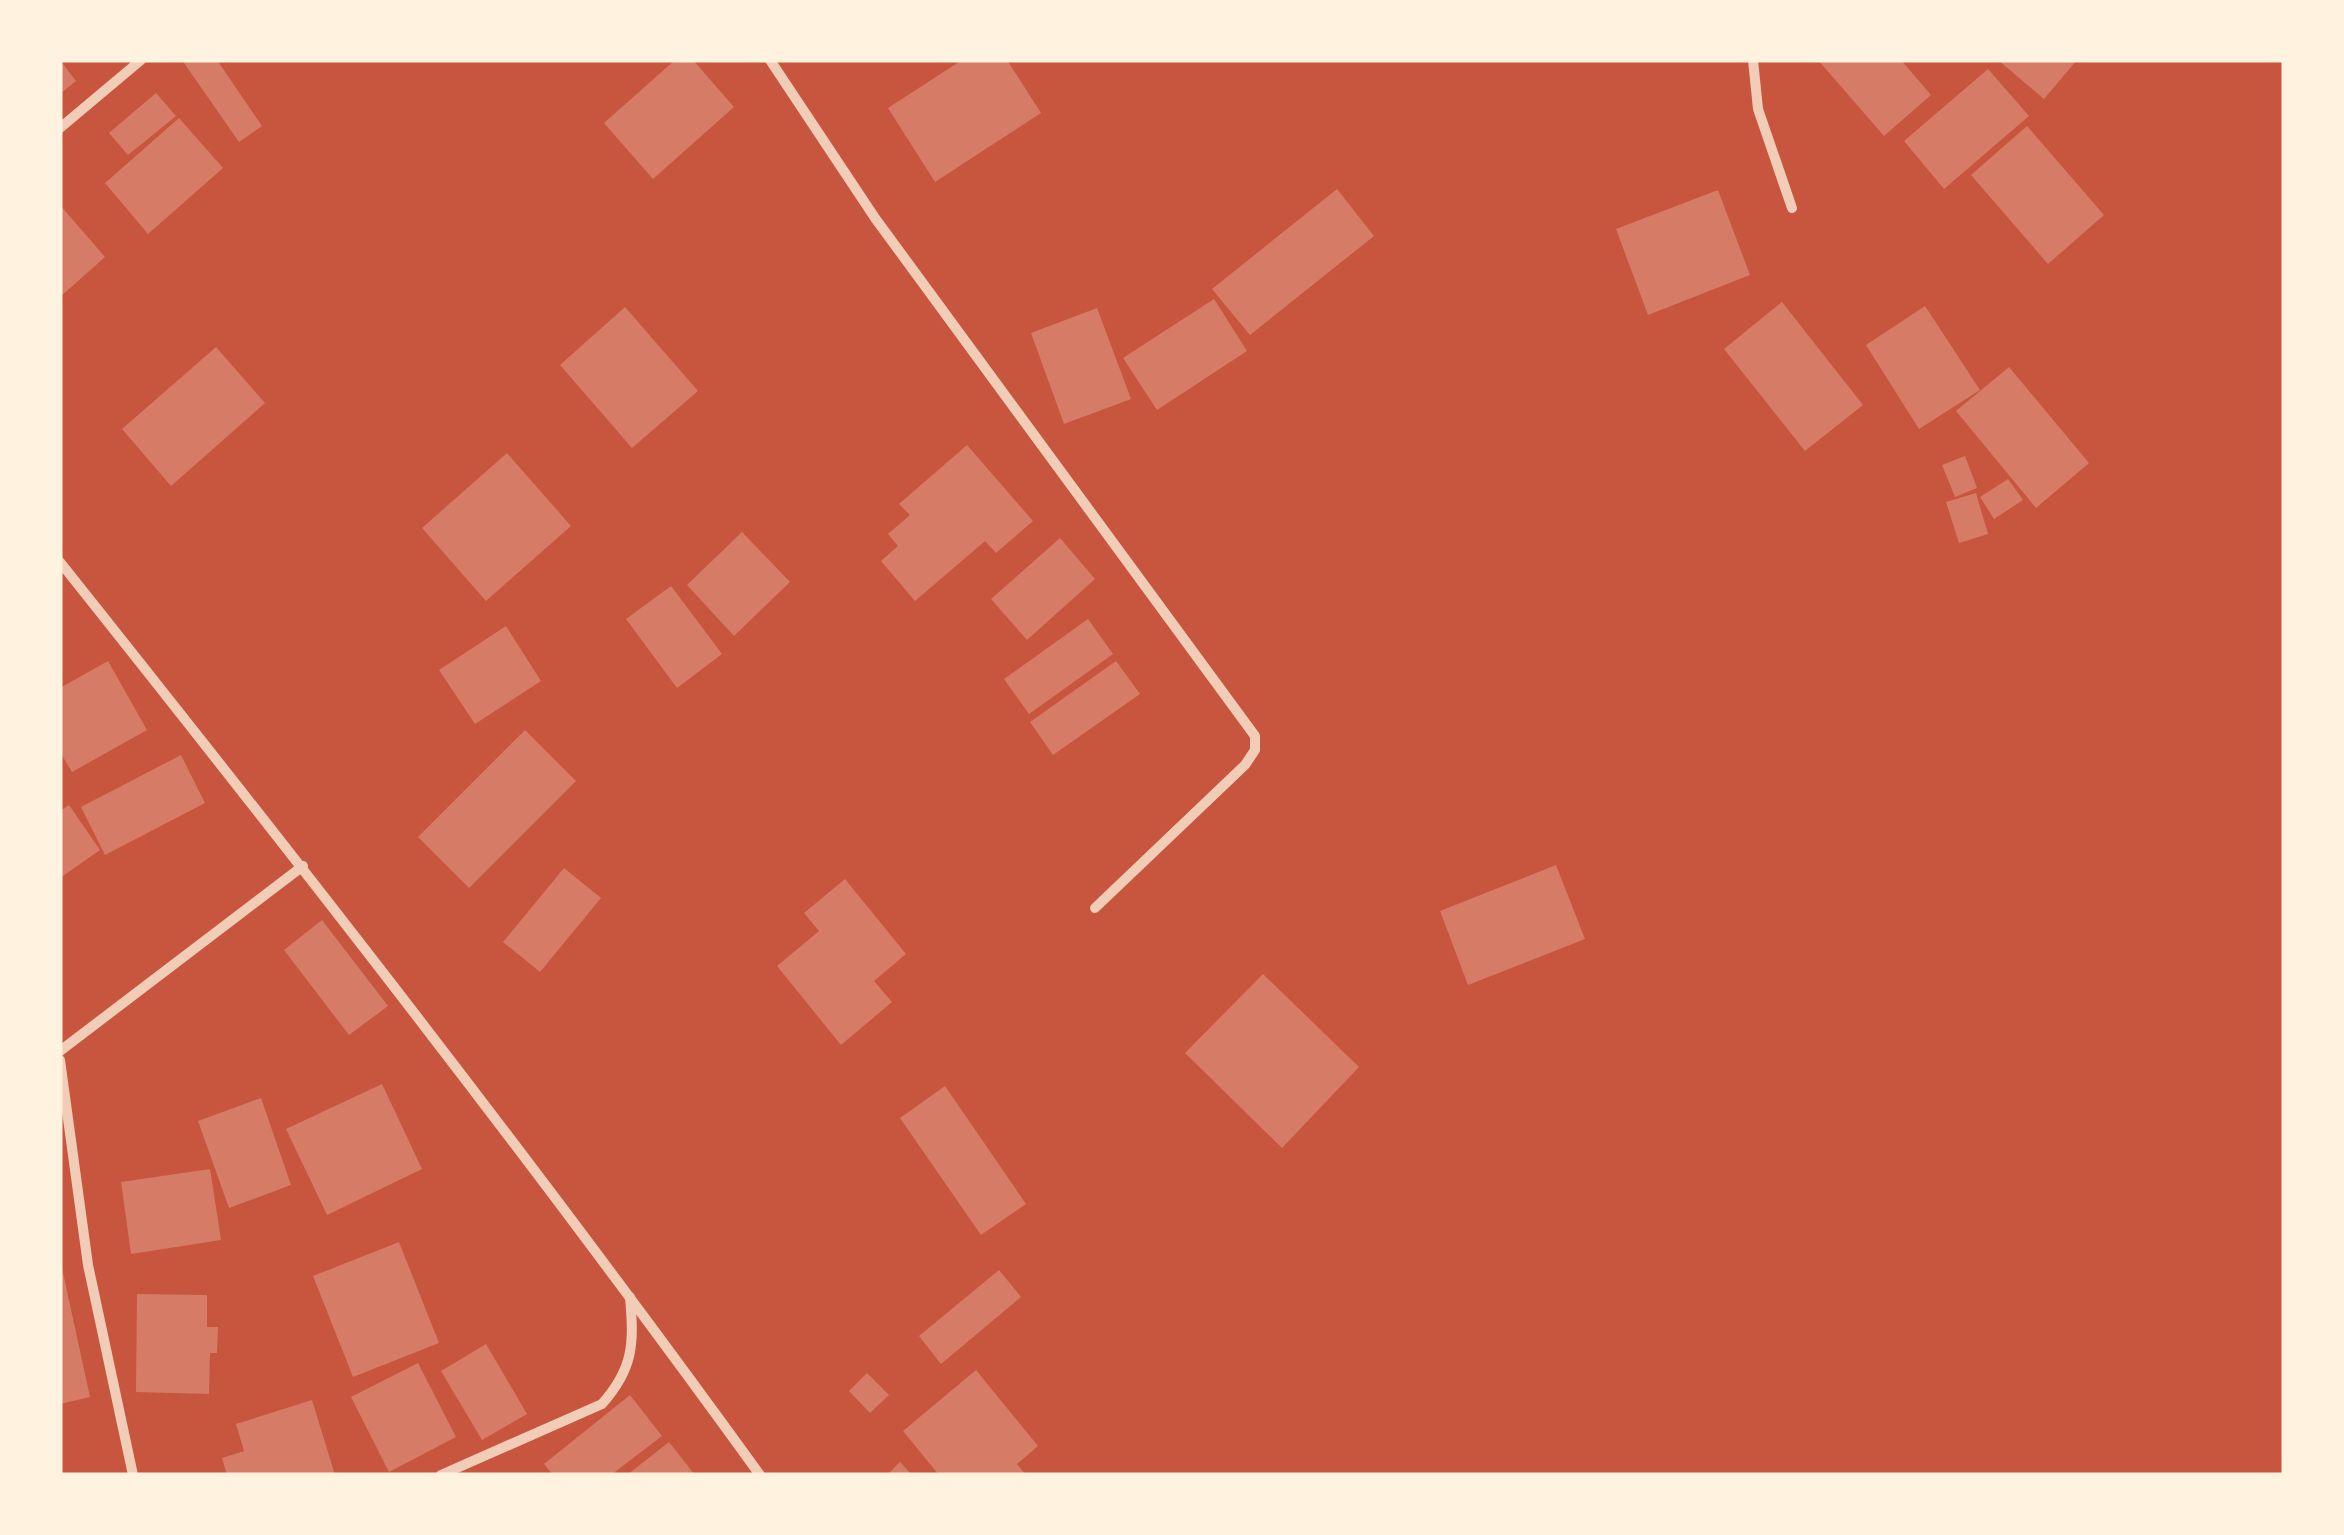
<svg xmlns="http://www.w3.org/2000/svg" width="2344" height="1535" font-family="Roboto,sans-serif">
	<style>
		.building { fill: #d67c66 }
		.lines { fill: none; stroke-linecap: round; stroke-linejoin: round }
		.minor { stroke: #f1ccb7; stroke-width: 10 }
	</style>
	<rect width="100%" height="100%" fill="#c8553d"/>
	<!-- building -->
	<g class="building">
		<path d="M60,60L76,81L60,94Z"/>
		<path d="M182,60H217L262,126L239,142Z"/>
		<path d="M675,60H693L734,107L653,179L604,123Z"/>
		<path d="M962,60H1007L1041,113L935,182L888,108Z"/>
		<path d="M1818,60H1901L1931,95L1884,136Z"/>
		<path d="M1998,60H2077L2044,99Z"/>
		<path d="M1988,69L2029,116L1944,189L1904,141Z"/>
		<path d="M156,93L176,116L128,155L109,133Z"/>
		<path d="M179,118L223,168L148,234L105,183Z"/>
		<path d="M2027,126L2104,215L2048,264L1971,175Z"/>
		<path d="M1337,189L1374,236L1250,335L1212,289Z"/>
		<path d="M1718,190L1750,275L1648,315L1616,229Z"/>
		<path d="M60,205L105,257L60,297Z"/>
		<path d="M1214,299L1247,351L1157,410L1123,358Z"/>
		<path d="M1782,302L1863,405L1805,451L1724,349Z"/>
		<path d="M1925,306L1980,390L1919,429L1866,345Z"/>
		<path d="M625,307L698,391L632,448L560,365Z"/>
		<path d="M1097,308L1131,399L1064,424L1031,333Z"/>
		<path d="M216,347L265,403L171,486L122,429Z"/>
		<path d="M2009,367L2089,463L2036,508L1956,411Z"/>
		<path d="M967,445L1033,521L996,553L985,541L915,601L881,561L898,546L888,534L910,515L899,504Z"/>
		<path d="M507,453L571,526L486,601L422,528Z"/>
		<path d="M1965,456L1977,488L1955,497L1942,465Z"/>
		<path d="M2008,479L2023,500L1994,519L1980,497Z"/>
		<path d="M1976,493L1988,534L1959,543L1946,502Z"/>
		<path d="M742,532L790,582L734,636L687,585Z"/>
		<path d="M1060,538L1095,579L1027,640L991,599Z"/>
		<path d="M671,586L722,654L677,688L626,619Z"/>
		<path d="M1088,619L1113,654L1029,714L1004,679Z"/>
		<path d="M506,626L541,681L475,724L439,670Z"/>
		<path d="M108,661L147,730L72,772L60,752V688Z"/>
		<path d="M1116,661L1140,694L1053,755L1030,722Z"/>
		<path d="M525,730L576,781L469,888L418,837Z"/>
		<path d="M181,755L205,803L105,855L81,807Z"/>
		<path d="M69,805L100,850L60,878V811Z"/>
		<path d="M1556,865L1585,939L1468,985L1440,911Z"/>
		<path d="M564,868L601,898L540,972L503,942Z"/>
		<path d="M845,879L906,954L874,981L892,1002L841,1045L777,966L819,931L804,913Z"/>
		<path d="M322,920L388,1006L349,1035L284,950Z"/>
		<path d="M1263,974L1359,1067L1282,1148L1185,1053Z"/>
		<path d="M382,1084L422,1169L327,1215L286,1129Z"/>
		<path d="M945,1086L1026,1204L981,1235L900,1118Z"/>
		<path d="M261,1098L291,1185L229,1208L198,1121Z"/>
		<path d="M210,1169L221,1240L131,1254L121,1182Z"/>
		<path d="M399,1242L439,1343L353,1377L313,1276Z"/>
		<path d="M62,1268L90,1397L60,1404V1269Z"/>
		<path d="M999,1270L1021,1297L941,1364L919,1336Z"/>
		<path d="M137,1294L207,1295V1327H218L217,1353H210L209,1394L136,1392Z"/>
		<path d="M486,1344L527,1414L482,1440L441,1371Z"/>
		<path d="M418,1363L456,1437L389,1472L351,1397Z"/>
		<path d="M976,1370L1038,1446L1017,1464L1026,1475H939L903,1431Z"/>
		<path d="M867,1373L889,1395L870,1413L849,1391Z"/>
		<path d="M630,1395L662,1436L611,1475H553L544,1464Z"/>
		<path d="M312,1400L335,1475H227L222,1458L244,1451L236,1424Z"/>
		<path d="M669,1442L695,1475H627Z"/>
		<path d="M900,1462L912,1475H887Z"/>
	</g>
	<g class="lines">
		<!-- minor -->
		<g class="minor">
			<path d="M770,60L875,218L1255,736V750L1245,765L1095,908"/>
			<path d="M1753,60L1758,109L1792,208"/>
			<path d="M60,128L141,60"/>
			<path d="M60,562C299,862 535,1164 760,1475"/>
			<path d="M60,1051L303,866"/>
			<path d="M60,1060L88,1265L133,1475"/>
			<path d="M441,1475L602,1404C634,1368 634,1343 630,1297"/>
		</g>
	</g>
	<!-- border -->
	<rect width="2344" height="1535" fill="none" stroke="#fff3e0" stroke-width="125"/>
</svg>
